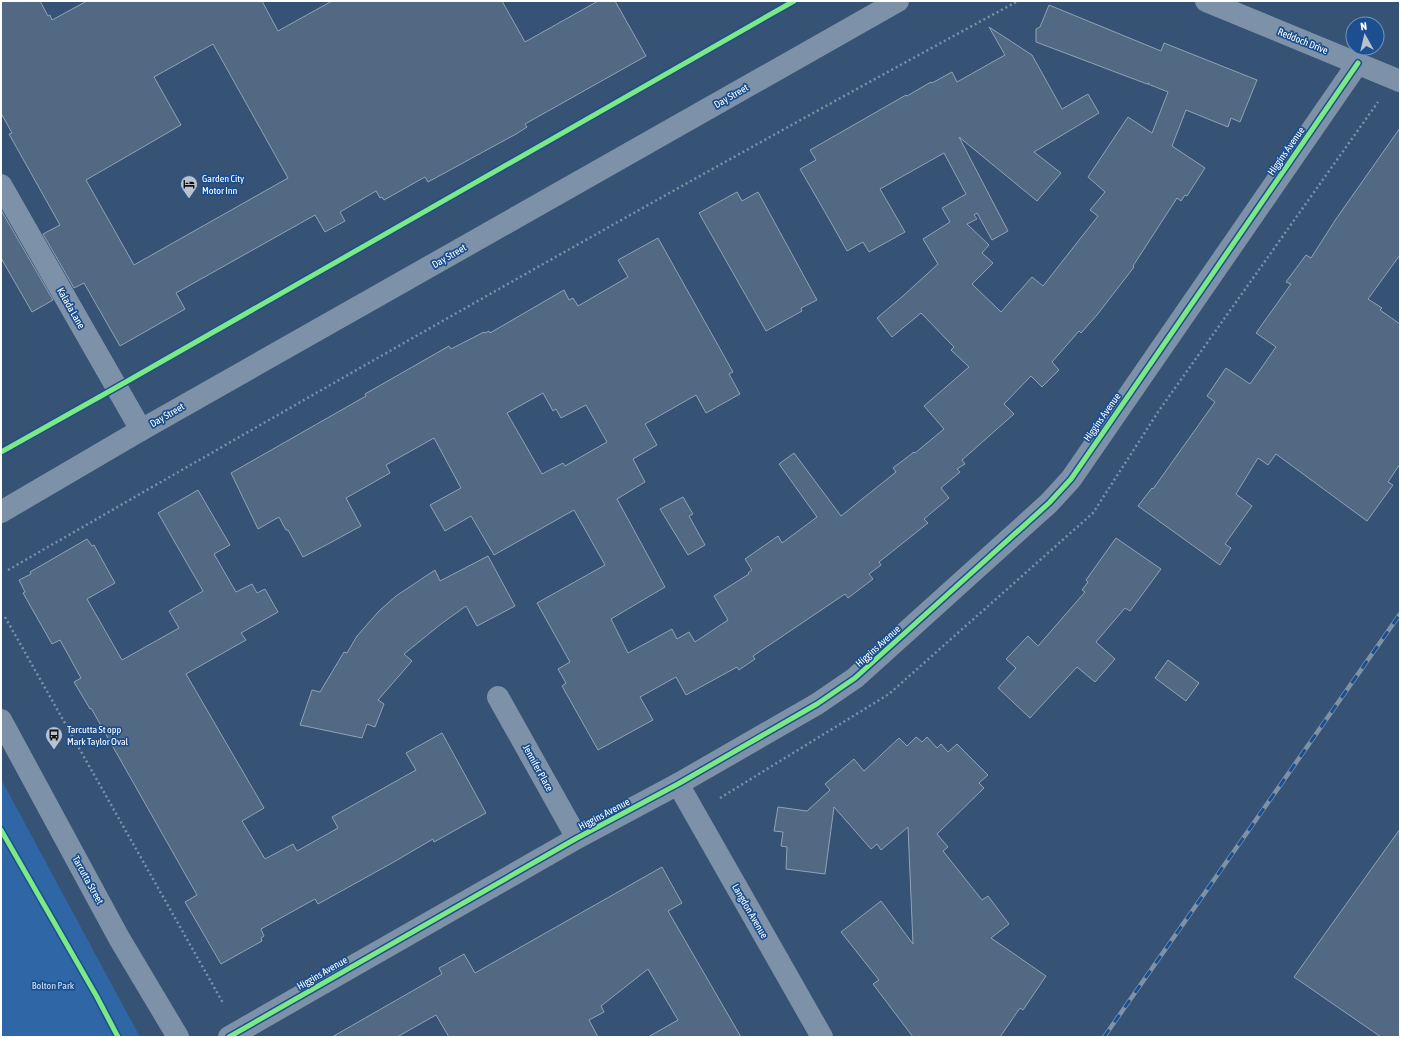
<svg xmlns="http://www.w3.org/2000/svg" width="1401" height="1038" font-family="'Asap Condensed',sans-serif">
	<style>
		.green { fill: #2f66a5 }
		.building { fill: #526984; stroke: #92a2b6; fill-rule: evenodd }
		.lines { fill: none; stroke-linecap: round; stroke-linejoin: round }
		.path { stroke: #7d92a8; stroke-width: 2.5; stroke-dasharray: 2 3; stroke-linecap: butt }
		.minor { stroke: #7d92a8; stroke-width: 22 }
		.rail-casing { stroke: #7e92a7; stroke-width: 4.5 }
		.rail { stroke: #1b4f8f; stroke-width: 3; stroke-dasharray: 9; stroke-linecap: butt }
		.cycleway-casing { stroke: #1b4f8f; stroke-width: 8 }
		.cycleway { stroke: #7ce984; stroke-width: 5 }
		.labels { text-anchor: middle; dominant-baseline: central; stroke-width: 3.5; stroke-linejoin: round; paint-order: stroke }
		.street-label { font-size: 10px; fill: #fff; stroke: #1b4f8f }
		.poi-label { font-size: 10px; fill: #fff; stroke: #1b4f8f; text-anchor: start }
		.park-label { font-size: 10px; fill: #cfe3fa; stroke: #1b4f8f }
	</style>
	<rect width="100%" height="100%" fill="#365274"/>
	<!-- green -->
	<path class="green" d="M1,779L140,1037H1Z"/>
	<!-- building -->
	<g class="building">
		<path d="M1,1H40L48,16L50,15L52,20L87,1H262L278,31L332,1H502L525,42L598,1H615L646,56L525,124L527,127L516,134L428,182L425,177L384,200L382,197L380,198L376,191L340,212L345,221L325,232L315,215L176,293L185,309L120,346L84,283L74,288L43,234L60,225L9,134L12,133L1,113ZM213,44L288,178L134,265L86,180L181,125L154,77Z"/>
		<path d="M1049,5L1161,51L1164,43L1257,80L1240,122L1231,118L1228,127L1186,110L1172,146L1205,168L1187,196L1185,195L1181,201L1177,198L1133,266L1134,267L1097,315L1081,333L1079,331L1052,362L1059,370L1042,387L1031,376L1004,404L1014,414L962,460L965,464L957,469L960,472L941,488L949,498L924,519L928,523L879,562L881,565L869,574L873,579L848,598L845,594L753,656L755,659L739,670L737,667L686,695L676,677L640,697L653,720L598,750L562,686L566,683L558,669L570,662L537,603L605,565L574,510L494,555L471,516L445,531L430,505L461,488L434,438L386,465L390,473L346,498L361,526L328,544L303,557L288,530H286L279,517L258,529L231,473L366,396L365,394L449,346L451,349L484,332L485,333L489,331L490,333L564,290L569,300L573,298L578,306L628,277L618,260L658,238L733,372L729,374L740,394L706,413L696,395L645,424L657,445L633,459L645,482L617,499L665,587L611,619L628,653L672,629L677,639L689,632L695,642L728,620L714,596L749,574L748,573L752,570L745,559L778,536L782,543L817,517L779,464L794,453L841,516L896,472L893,468L914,452L915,453L944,429L924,406L969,367L951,350L954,347L921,313L892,337L877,318L903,296L938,264L923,239L950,222L942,208L966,194L944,153L880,189L905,232L869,252L863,242L847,251L829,219L800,169L816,160L810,150L906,95L907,96L931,82L932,83L952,72L957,82L1005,55L989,27L1032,55L1062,109L1088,94L1099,113L1034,152L1061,173L1037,201L959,137L1008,231L992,240L977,213L974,215L977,219L967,224L989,245L982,253L993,263L972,284L1001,312L1032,277L1043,286L1098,216L1090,210L1105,192L1088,177L1128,117L1152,133L1168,92L1148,84L1149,83L1147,84L1036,42V29L1040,27ZM543,393L553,411L556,409L561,418L586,405L607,442L565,466L563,463L542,474L507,413Z"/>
		<path d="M1400,128V255L1368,299L1382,308L1380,310L1400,324V464L1388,482L1393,485L1367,521L1276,454L1268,465L1258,458L1236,494L1252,506L1225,544L1231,548L1220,565L1138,506L1152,488L1153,489L1215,402L1207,396L1226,368L1250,384L1276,347L1256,333L1291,284L1286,282L1306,255L1311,258L1336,219Z"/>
		<path d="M737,192L742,201L758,192L817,300L801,308L802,311L766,331L699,213Z"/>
		<path d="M1,210L53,300L32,312L1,258Z"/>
		<path d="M198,490L230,545L214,554L236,592L252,584L257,593L265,589L278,612L241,633L246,640L186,674L264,808L242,821L265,859L293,844L297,851L338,828L332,817L416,770L406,753L442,733L486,813L434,842L433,839L392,863L318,904L315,899L261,929L264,936L261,938L262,941L221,964L185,902L197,895L91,708L90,709L74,682L81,678L60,640L52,644L23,593L25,592L19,580L31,574L30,572L87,539L92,546L94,545L115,583L87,599L122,660L179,628L169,611L203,591L158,513Z"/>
		<path d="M683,497L693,514L689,516L705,545L688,555L660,509Z"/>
		<path d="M1116,538L1161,569L1130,611L1125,608L1096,642L1115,659L1095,682L1077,667L1030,718L998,688L1016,668L1006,659L1028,636L1038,646L1085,592L1082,590L1088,582L1086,580Z"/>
		<path d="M488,556L515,606L477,626L466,606L441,624L404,654L412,661L378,700L384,704L375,727L367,724L362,738L300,725L312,690L320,692L344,652L347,653L357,636L379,611L396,596L435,570L440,581Z"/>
		<path d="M1168,660L1199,683L1186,701L1155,678Z"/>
		<path d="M916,737L922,742L927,737L937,748L941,744L948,752L957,744L988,775L979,783L984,788L937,834L948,847L943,851L982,900L988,896L1009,924L991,938L1046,976L1023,1010L1020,1008L1000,1037H913L873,984L879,980L841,932L881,901L913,944L908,827L881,850L877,844L871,849L834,807L825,874L786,869L787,847L781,846L783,832L774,831L778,807L807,811L830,790L825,784L854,759L864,771L899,738L907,746Z"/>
		<path d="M1400,829V1037H1381L1294,977Z"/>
		<path d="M662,867L682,903L668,911L741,1037H648L678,1020L648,969L601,1006L604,1012L589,1020L598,1037H449L436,1015L397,1037H332L442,974L439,968L464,954L475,973Z"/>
	</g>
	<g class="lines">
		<!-- path -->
		<g class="path">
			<path d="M8,570C343,377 678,185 1018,1"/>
			<path d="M5,617L223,1003"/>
			<path d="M720,798L889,694L1093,513L1158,412L1378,102"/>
		</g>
		<!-- minor -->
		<g class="minor">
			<path d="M1206,1L1400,81"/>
			<path d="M1,185L141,430"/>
			<path d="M1,512L141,430L898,1"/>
			<path d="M498,697L577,838"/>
			<path d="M1,720L119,938L178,1037"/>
			<path d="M678,784L822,1037"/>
			<path d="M229,1037L577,838L678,784L817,704L855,678L1049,503L1071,479L1358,63"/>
		</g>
		<!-- rail casing -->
		<g class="rail-casing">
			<path id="rail" d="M1104,1037L1400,614"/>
		</g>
		<!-- rail -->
		<use href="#rail" class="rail"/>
		<!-- cycleway casing -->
		<g class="cycleway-casing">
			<g id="cycleway">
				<path d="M1,452L117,387L794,1"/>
				<path d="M1,830L97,997L118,1037"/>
				<path d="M229,1037L577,838L678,784L817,704L855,678L1049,503L1071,479L1358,63"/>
			</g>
		</g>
		<!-- cycleway -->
		<use href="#cycleway" class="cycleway"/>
	</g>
	<!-- icons -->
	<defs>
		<g id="hotel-pin" transform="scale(0.9)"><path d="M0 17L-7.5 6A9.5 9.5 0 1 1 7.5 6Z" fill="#b9c2ce" stroke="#1b4f8f"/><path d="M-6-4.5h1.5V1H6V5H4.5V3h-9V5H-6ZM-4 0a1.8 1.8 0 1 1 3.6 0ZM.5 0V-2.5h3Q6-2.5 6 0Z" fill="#111"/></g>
		<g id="bus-pin" transform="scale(0.9)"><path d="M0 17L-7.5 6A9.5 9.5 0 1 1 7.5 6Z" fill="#b9c2ce" stroke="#1b4f8f"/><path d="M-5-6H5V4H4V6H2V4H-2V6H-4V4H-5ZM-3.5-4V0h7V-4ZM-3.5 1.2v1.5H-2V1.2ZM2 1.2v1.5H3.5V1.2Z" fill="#111"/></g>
	</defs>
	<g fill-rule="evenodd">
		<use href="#hotel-pin" x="189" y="184"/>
		<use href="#bus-pin" x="54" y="735"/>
	</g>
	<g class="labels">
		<!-- street labels -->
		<g class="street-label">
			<text transform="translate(1303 41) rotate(22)">Reddoch Drive</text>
			<text transform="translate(731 96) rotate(-30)">Day Street</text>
			<text transform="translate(1286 151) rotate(-55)">Higgins Avenue</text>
			<text transform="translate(449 256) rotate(-30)">Day Street</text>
			<text transform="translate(71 308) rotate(60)">Kalada Lane</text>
			<text transform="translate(167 415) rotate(-30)">Day Street</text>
			<text transform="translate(1102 417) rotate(-55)">Higgins Avenue</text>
			<text transform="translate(878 646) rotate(-42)">Higgins Avenue</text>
			<text transform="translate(538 768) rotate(61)">Jennifer Place</text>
			<text transform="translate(604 814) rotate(-28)">Higgins Avenue</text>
			<text transform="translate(88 880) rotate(61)">Tarcutta Street</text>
			<text transform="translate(750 911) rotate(60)">Langdon Avenue</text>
			<text transform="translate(322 973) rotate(-30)">Higgins Avenue</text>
		</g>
		<!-- poi labels -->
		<g class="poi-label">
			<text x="202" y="178">Garden City<tspan x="202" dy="12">Motor Inn</tspan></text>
			<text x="67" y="729">Tarcutta St opp<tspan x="67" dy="12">Mark Taylor Oval</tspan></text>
		</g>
		<!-- park labels -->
		<g class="park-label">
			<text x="53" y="985">Bolton Park</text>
		</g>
	</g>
	<!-- border -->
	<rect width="1401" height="1038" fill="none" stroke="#ffffff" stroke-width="4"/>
	<!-- north arrow -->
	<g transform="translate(1365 36) rotate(352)"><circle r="19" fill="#1b4f8f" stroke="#7695bc"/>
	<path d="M0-3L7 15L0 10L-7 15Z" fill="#b9c2ce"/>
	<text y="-6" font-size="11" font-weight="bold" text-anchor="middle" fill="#ffffff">N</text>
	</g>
</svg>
